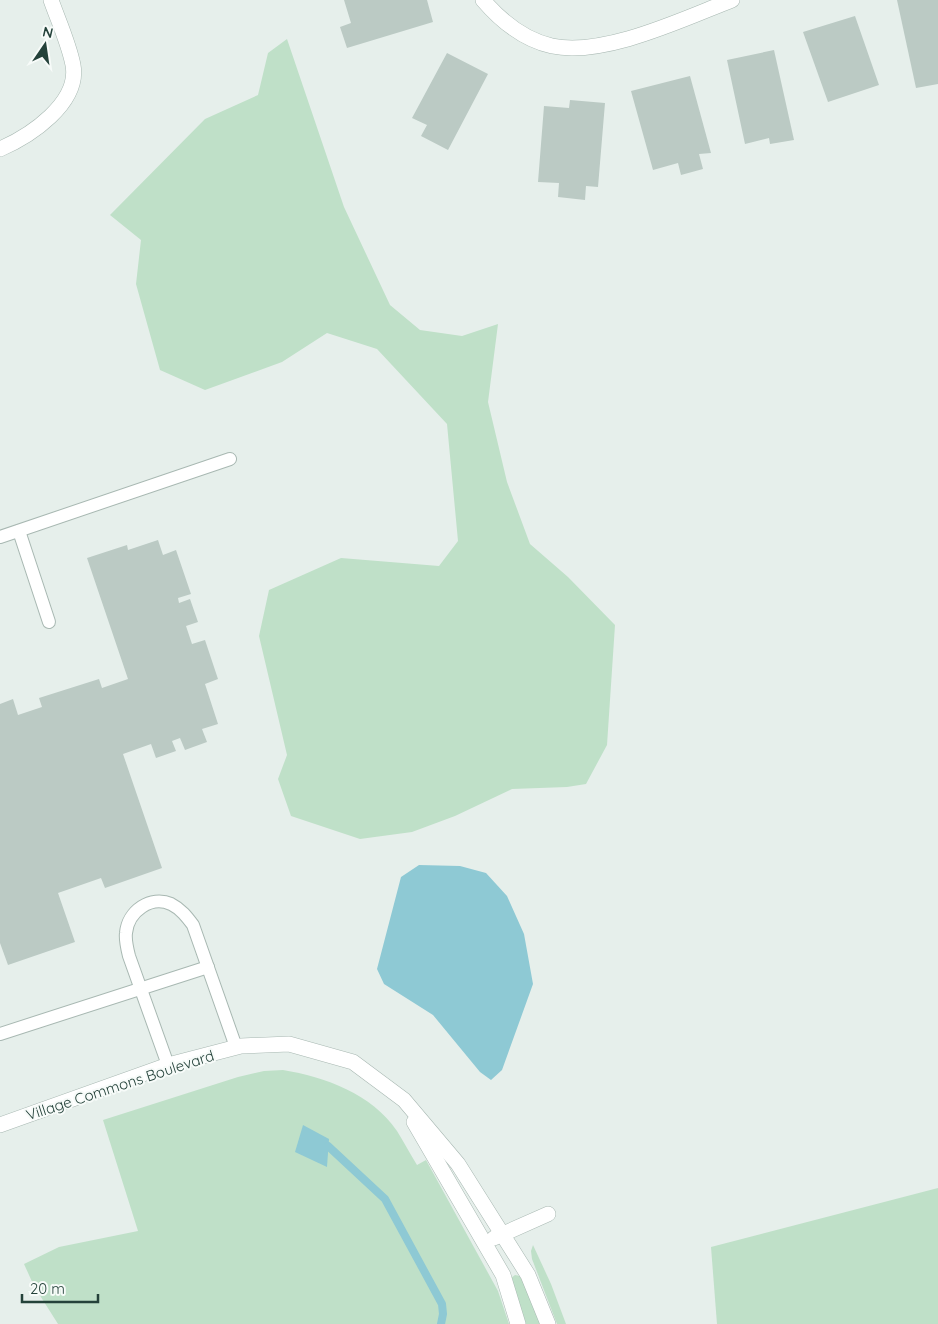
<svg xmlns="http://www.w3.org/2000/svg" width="938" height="1324" font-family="Quicksand,sans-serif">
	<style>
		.green { fill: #bfe0c8 }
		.water { fill: #8ec9d4 }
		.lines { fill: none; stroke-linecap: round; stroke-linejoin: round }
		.stream { stroke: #8ec9d4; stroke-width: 8 }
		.building { fill: #bbcac4 }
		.lane-casing { stroke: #a8b8b2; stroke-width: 14 }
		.street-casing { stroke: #a8b8b2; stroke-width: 16 }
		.lane { stroke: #fff; stroke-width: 12 }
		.street { stroke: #fff; stroke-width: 15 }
		.labels { text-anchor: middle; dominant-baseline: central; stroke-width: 4; stroke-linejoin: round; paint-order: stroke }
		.street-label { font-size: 15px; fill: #24423a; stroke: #f7fbf9 }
	</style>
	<rect width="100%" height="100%" fill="#e6efeb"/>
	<!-- green -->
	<g class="green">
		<path d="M287,39L344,207L390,305L420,330L462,336L498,324L488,402L507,482L530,544L568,577L615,625L607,745L586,784L567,787L512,789L455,816L412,832L360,839L291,816L278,779L287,755L259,636L269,590L341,558L439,566L458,541L447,424L377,349L327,333L282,362L205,390L160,370L136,284L141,240L110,215L205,119L258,95L268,53Z"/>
		<path d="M283,1070C325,1077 372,1094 397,1131C404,1142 410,1154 417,1165L426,1160L498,1291L509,1324H58L34,1286L24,1264L59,1247L138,1231L103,1120L238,1077L264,1071Z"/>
		<path d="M938,1188V1324H717L711,1247Z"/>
		<path d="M533,1245L551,1284L566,1324H557L532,1259L531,1251Z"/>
		<path d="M515,1275L520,1276L522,1279L540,1324H526L510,1282L511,1278Z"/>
	</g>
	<!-- water -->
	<g class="water">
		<path d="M419,865L460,866L486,873L507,896L524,934L533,984L502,1070L491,1080L480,1072L433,1015L384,984L377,969L401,877Z"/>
		<path d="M303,1125L329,1139L327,1167L295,1152Z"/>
	</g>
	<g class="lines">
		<!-- stream -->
		<path class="stream" d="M328,1146L385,1199L442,1304L443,1314L441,1324"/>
	</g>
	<!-- building -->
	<g class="building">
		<path d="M344,0H427L433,22L347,48L340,27L351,23Z"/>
		<path d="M897,0H938V84L916,88Z"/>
		<path d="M855,16L879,85L828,102L803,32Z"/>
		<path d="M774,50L794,140L770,144L769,138L745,144L727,60Z"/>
		<path d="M447,53L488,74L448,150L421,136L427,125L412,118Z"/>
		<path d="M690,76L711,153L699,154L703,169L681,175L678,163L653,170L631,91Z"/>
		<path d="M570,100L605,103L598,187L586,186L585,200L558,197L559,183L538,182L544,106L569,108Z"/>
		<path d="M158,540L163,555L176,550L191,594L178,598L179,603L190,599L198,622L186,626L192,644L205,640L218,679L205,684L218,724L202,729L207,742L185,750L180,738L172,741L176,751L156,758L151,744L123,754L162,868L105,888L101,878L58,893L75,942L8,965L0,943V704L13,699L18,715L42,707L39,698L99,679L102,688L128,679L87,558L127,545L128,550Z"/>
	</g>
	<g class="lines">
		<!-- lane casing -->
		<g class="lane-casing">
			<g id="lane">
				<path d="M19,531L49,622"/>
				<path d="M0,537L230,459"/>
				<path d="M0,1034L208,967"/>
				<path d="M168,1065L129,956C127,948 125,940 126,933C128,911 151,895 171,904C181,909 187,917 193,925L236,1047"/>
			</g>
		</g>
		<!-- street casing -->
		<g class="street-casing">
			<g id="street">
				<path d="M483,0C501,21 525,40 552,46C604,57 683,19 732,0"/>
				<path d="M0,149C30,136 80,103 73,65C69,44 58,20 51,0"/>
				<path d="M414,1122L503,1275L518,1324"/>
				<path d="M0,1125L168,1065L241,1046L289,1044L353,1062L404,1100L458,1164L528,1275L548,1324"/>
				<path d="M494,1238L548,1214"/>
			</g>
		</g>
		<!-- lane -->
		<use href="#lane" class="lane"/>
		<!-- street -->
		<use href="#street" class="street"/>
	</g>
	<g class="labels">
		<!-- street labels -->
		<g class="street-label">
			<text transform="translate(120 1085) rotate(-18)">Village Commons Boulevard</text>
		</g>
	</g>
	<!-- north arrow -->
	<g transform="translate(45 45) rotate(13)" stroke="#f7fbf9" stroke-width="4" paint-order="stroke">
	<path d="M0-4L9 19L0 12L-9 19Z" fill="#24423a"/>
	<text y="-8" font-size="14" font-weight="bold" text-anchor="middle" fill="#24423a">N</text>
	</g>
	<!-- scale -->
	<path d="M22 1294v8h76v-8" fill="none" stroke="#24423a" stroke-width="2.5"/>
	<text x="30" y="1294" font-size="15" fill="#24423a" stroke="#f7fbf9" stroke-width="4" paint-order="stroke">20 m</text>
</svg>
